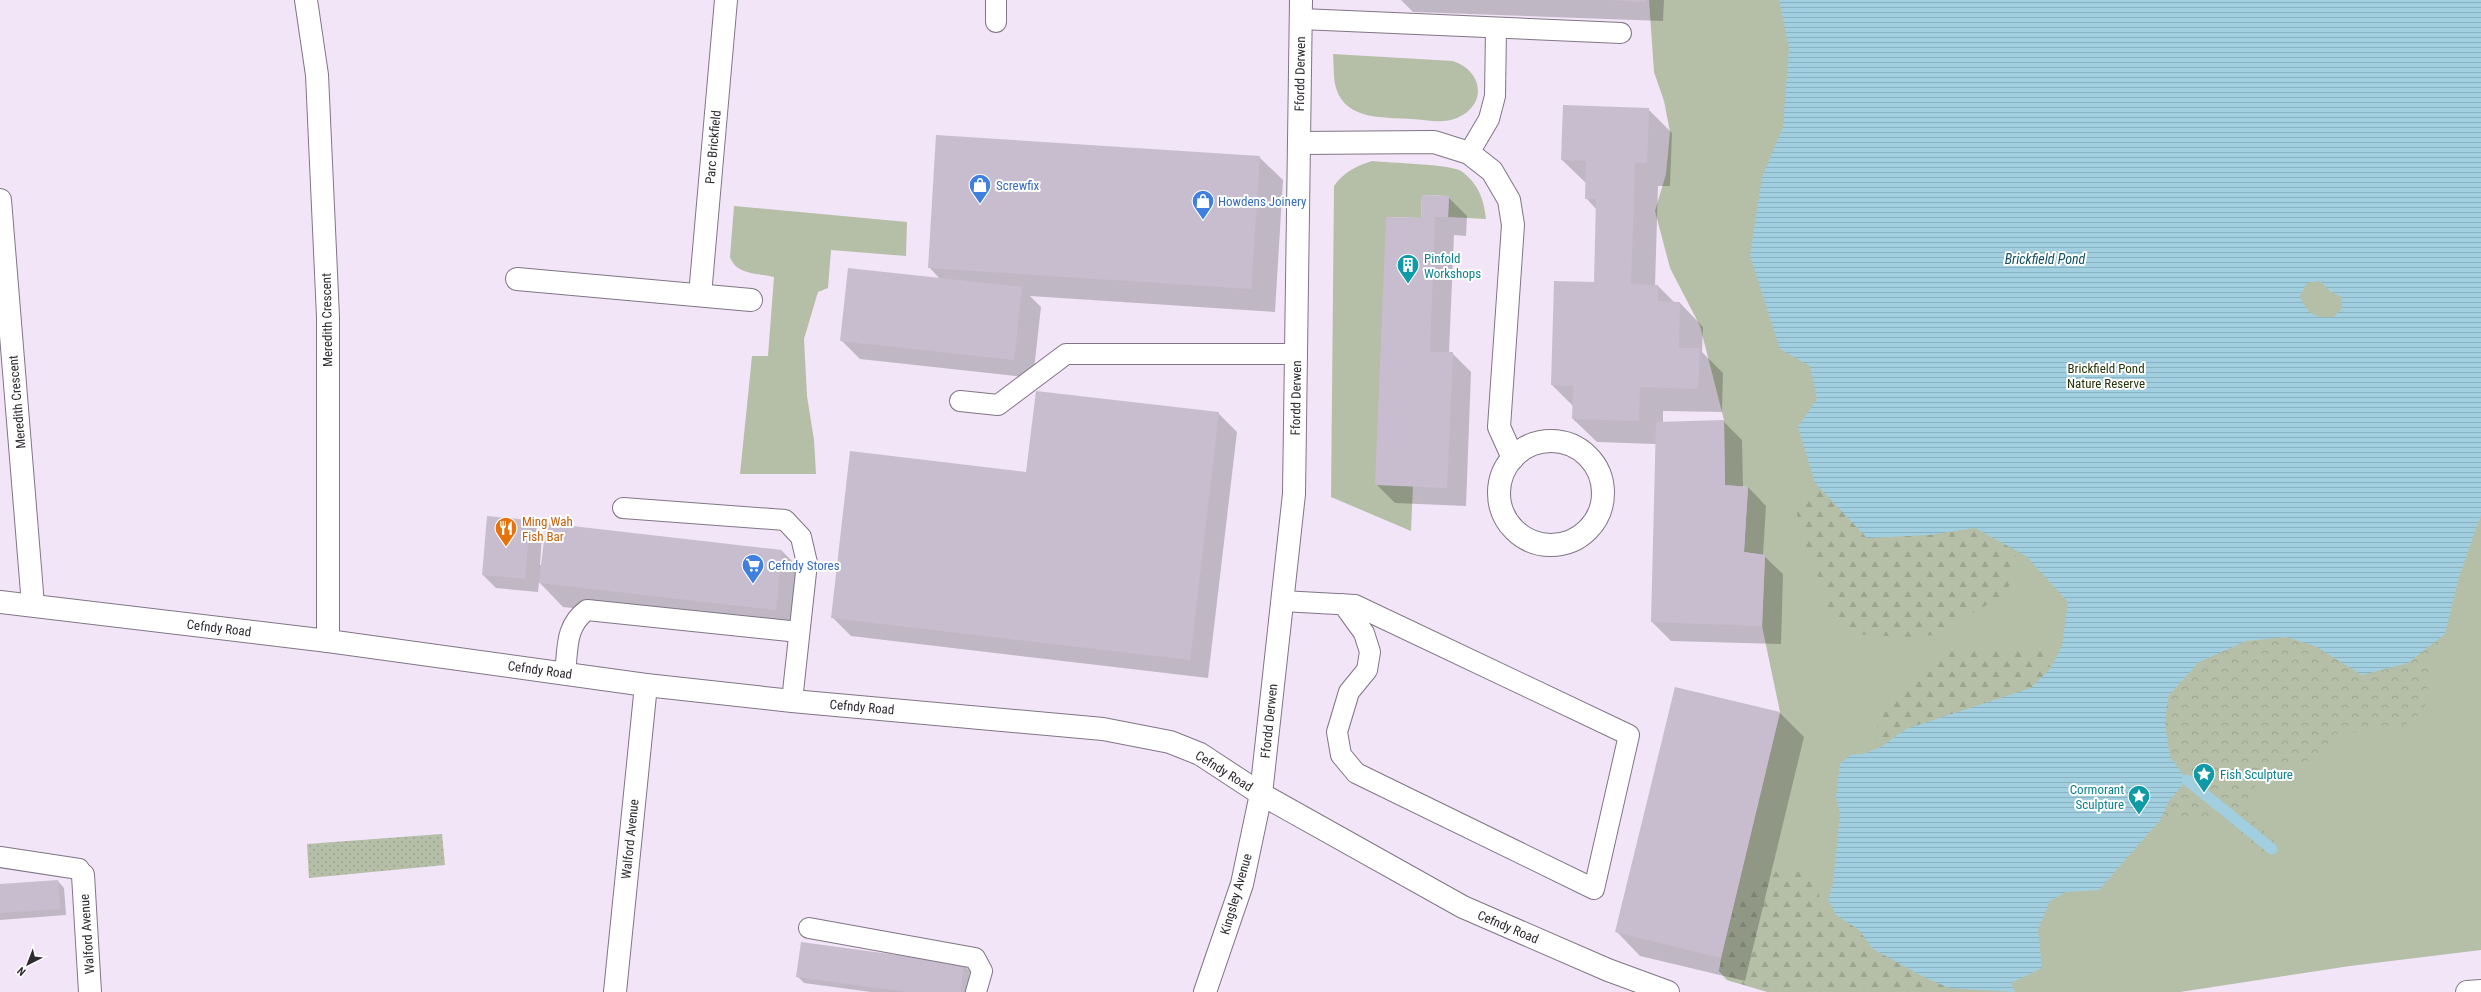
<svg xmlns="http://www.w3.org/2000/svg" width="2481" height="992" font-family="'Roboto Condensed',sans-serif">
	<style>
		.grass { fill: #b5bfa7 }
		.forest { fill: url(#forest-firs) }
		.park { fill: url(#park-crowns) }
		.garden { fill: url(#garden-dots) }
		.water { fill: url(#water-rules); fill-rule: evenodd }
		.shadow { fill: #0003 }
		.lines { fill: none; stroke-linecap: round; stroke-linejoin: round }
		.stream { stroke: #a1cfe0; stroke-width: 11 }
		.building { fill: #c8bdce }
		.service-casing { stroke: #807585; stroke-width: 22 }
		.minor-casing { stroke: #807585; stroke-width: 24 }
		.tertiary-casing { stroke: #807585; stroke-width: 24 }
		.service { stroke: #fff; stroke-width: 20 }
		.minor { stroke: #fff; stroke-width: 22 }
		.tertiary { stroke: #fff; stroke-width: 22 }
		.labels { text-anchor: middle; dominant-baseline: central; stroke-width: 4; stroke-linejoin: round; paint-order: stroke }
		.street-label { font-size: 13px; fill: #2f2b31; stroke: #fff }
		.shop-label { font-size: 13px; fill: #366cbe; stroke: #fff; text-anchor: start }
		.culture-label { font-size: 13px; fill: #0d838f; stroke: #fff; text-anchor: start }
		.park-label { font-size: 13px; fill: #26350a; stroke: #fff }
		.food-label { font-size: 13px; fill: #c56008; stroke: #fff; text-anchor: start }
		.water-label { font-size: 14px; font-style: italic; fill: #125062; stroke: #fff }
	</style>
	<defs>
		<pattern id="forest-firs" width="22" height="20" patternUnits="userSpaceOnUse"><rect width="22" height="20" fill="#b5bfa7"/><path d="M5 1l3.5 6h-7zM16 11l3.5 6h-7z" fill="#9ca490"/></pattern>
		<pattern id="park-crowns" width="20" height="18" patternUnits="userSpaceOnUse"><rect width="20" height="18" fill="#b5bfa7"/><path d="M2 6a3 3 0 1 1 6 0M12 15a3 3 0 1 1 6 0" fill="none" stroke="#9ca490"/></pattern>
		<pattern id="garden-dots" width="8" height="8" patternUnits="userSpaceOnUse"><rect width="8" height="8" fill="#b5bfa7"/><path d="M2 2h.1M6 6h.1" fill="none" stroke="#9ca490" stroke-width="1.8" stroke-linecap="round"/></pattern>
		<pattern id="water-rules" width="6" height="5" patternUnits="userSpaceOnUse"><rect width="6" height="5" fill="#a1cfe0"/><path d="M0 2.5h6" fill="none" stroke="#8bb2c1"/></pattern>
	</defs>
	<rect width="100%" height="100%" fill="#f1e5f7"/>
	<!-- grass -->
	<g class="grass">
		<path d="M1649,0H2481V950L2350,966L2180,992H1768L1727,980L1719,971L1721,958L1780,712L1762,626L1765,555L1744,552L1748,487L1725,485L1724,420L1700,326L1670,268L1655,211L1666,174L1670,132L1664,101L1654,72Z"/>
		<path d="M1333,54L1453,61C1483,71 1488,105 1457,118C1444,124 1426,120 1412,119C1385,117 1346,121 1336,88C1333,78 1334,65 1333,54Z"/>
		<path d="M1372,161C1388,163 1451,164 1461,171C1478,183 1484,199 1486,219L1448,217L1449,196L1422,195L1421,218L1386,217L1413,486L1411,531L1331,497L1334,186C1344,172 1356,166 1372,161Z"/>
		<path d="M734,206L907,222L906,256L831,250L828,288L818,292L804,339L807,396L814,440L816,474H740L752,356H768L774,277C758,273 736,275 730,257Z"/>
	</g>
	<!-- forest -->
	<g class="forest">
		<path d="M1815,483L1835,484L1975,528L1996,530L2016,553L2013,580L2003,595L1937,635L1903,637L1854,634L1823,610V590L1801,533L1795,505Z"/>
		<path d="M1956,648L2040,650L2051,668L2031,688L1906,729L1881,747L1872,739L1886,706L1926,663Z"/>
		<path d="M1792,867L1816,881L1821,904L1859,930L1873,949L1924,977L1960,992H1768L1727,980L1719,971L1736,897L1763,874Z"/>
	</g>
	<!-- park -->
	<path class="park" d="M2445,634L2432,653L2425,711L2397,730L2339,733L2311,760L2272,769L2254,787L2248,815L2281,848L2270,861L2235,839L2220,821L2161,819L2169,801L2187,780L2170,757L2165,725L2168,696L2199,662L2246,641L2286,637L2315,646L2362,675L2408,663Z"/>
	<!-- garden -->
	<path class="garden" d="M442,834L445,865L309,878L307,844Z"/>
	<!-- water -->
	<path class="water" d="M1779,0H2481V515L2459,577L2445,634L2408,663L2362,675L2315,646L2286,637L2246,641L2199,662L2168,696L2165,725L2170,757L2187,780L2169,801L2161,819L2099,890L2066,892L2050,901L2038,930L2042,968L2011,983L2015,992L1949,988L1924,977L1873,949L1859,930L1836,915L1828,899L1833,884L1840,814L1836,796L1840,764L1850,755L1863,754L1881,747L1906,729L2031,688L2051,668L2062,646L2068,602L2026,556L1975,528L1929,535L1867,538L1815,483L1798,427L1817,399L1810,366L1780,349L1750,256L1762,177L1783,127L1789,48ZM2320,281L2330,291L2341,297L2342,308L2334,317C2314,319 2308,314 2300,296L2307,283Z"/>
	<!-- shadow -->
	<g class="shadow">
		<path d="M1401,0H1664L1663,21L1413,12Z"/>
		<path d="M1648,109L1672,133L1670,186H1658L1655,286H1658L1675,303H1680L1703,327L1702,352L1723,373L1722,412L1663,411V423L1723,421L1742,440L1743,487H1748L1766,506L1763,555L1783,574L1781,644L1671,641L1652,622L1656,444L1597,442L1573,419V406L1552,385L1595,283L1597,210L1586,198V183L1562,160Z"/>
		<path d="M1259,157L1283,180L1275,312L1030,296L1041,307L1033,378L860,359L841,340L940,279L929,267Z"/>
		<path d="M1448,197L1467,216L1466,236L1454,235L1449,353H1452L1471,372L1466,506L1395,503L1376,484L1422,219Z"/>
		<path d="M1218,413L1237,432L1208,678L851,636L832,617L1027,473Z"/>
		<path d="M529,521L542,534L540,565L782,551L805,574L799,633L563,607L539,582L538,592L496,588L483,575Z"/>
		<path d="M1675,688L1780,713L1804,737L1745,981L1640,956L1617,932Z"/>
		<path d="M58,881L64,888L66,915L0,920V885Z"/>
		<path d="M964,965L970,971L968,992H871L804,983L797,976Z"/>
	</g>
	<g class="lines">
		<!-- stream -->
		<path class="stream" d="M2187,780L2272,849"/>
	</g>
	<!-- building -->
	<g class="building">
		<path d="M1610,0H1645V2Z"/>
		<path d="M1563,105L1649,108L1647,163L1635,162L1631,284L1658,285V301L1680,302L1679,348H1700L1698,389L1640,387L1639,421L1572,419L1573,386L1551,385L1554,281L1594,282L1596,199H1585L1586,161L1561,160Z"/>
		<path d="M936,135L1260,156L1251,289L928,268Z"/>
		<path d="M1422,195L1449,196L1448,217H1435L1430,352H1453L1447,488L1375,485L1386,217L1421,218Z"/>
		<path d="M848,268L1022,287L1014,360L840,341Z"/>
		<path d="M1036,391L1219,412L1190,660L831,618L850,451L1026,472Z"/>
		<path d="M1724,420L1725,485L1748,487L1744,552L1765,555L1762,626L1651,622L1656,422Z"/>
		<path d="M487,516L530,520L525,579L482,575Z"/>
		<path d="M546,523L782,550L776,610L539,583Z"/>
		<path d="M1675,687L1780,712L1721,958L1615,932Z"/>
		<path d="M58,880L60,909L0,913V884Z"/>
		<path d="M801,942L964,964L961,992H908L796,977Z"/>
	</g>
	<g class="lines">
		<!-- service casing -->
		<g class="service-casing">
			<g id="service">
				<path d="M996,0V22"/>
				<path d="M1301,19L1621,33"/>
				<path d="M1469,153L1489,119L1495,96L1496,29"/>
				<path d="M960,401L998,405L1066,354H1296"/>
				<path d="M623,508L785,520L801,537L807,563L792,701"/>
				<path d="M1282,601L1355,605L1629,735L1594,889L1356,773L1341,755L1337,732L1349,692L1367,670L1370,652L1364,633L1343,604"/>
				<path d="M565,674C568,648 565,626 587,610L799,632"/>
				<path d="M0,857L79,869L83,875"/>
				<path d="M809,928L975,958L982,971L976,992"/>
			</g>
		</g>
		<!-- minor casing -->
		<g class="minor-casing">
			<g id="minor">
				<path d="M306,0L317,75L328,317V641"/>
				<path d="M1299,143L1434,142L1469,153L1492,171L1509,200L1513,225L1499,427L1513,458"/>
				<path d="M0,200L33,605"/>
				<path d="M517,279L751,300"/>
				<path d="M700,295L726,0"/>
				<circle cx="1551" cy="493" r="52"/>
				<path d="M83,875L90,992"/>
				<path d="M615,992L646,685"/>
				<path d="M1205,992L1242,884L1261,794L1463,907L1608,970L1668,992"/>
				<path d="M2467,992L2481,991"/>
			</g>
		</g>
		<!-- tertiary casing -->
		<g class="tertiary-casing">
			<path id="tertiary" d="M0,602L328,641L646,685L792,701L1103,729L1170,742L1200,754L1261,794L1294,494L1301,0"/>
		</g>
		<!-- service -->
		<use href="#service" class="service"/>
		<!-- minor -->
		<use href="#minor" class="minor"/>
		<!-- tertiary -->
		<use href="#tertiary" class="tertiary"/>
	</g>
	<!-- icons -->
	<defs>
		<g id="shop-pin" transform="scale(1.15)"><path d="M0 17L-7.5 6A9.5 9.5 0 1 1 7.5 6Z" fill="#3f7fe0" stroke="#fff"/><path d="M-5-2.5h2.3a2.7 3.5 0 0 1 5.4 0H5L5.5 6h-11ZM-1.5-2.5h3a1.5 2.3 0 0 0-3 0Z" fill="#fff"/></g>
		<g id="building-pin" transform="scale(1.15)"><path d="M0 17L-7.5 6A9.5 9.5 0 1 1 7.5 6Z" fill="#0f9aa8" stroke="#fff"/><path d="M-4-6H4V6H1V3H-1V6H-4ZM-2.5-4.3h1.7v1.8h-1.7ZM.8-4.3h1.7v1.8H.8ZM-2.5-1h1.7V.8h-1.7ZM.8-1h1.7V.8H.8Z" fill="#fff"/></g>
		<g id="restaurant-pin" transform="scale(1.15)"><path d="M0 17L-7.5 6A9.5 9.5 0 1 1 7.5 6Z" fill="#e8710a" stroke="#fff"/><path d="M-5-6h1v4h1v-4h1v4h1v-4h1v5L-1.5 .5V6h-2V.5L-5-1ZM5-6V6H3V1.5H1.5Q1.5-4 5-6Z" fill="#fff"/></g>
		<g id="supermarket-pin" transform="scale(1.15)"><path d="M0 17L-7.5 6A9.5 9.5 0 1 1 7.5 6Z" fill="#3f7fe0" stroke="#fff"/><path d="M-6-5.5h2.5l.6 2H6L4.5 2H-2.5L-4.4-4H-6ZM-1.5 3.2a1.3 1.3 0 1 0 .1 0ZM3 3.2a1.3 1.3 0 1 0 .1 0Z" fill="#fff"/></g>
		<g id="sight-pin" transform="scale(1.15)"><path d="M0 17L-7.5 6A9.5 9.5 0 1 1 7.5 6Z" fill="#0f9aa8" stroke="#fff"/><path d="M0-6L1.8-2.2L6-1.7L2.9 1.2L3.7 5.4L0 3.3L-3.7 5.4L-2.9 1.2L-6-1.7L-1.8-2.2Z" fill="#fff"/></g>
	</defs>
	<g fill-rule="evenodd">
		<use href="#shop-pin" x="980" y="185"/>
		<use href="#shop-pin" x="1203" y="201"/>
		<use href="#building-pin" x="1408" y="265"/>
		<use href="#restaurant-pin" x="506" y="528"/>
		<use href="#supermarket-pin" x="753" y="565"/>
		<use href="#sight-pin" x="2204" y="774"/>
		<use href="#sight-pin" x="2139" y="796"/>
	</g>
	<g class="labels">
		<!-- street labels -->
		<g class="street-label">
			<text transform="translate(1300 74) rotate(-89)">Ffordd Derwen</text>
			<text transform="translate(713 147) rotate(-85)">Parc Brickfield</text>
			<text transform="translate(327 320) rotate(-91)">Meredith Crescent</text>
			<text transform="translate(1296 398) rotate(-89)">Ffordd Derwen</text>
			<text transform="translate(17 402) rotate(-95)">Meredith Crescent</text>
			<text transform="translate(219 628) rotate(7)">Cefndy Road</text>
			<text transform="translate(540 670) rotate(8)">Cefndy Road</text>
			<text transform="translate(862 707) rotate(5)">Cefndy Road</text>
			<text transform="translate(1269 721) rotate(-84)">Ffordd Derwen</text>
			<text transform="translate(1224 771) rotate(32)">Cefndy Road</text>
			<text transform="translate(630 839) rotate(-84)">Walford Avenue</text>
			<text transform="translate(1236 894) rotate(-74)">Kingsley Avenue</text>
			<text transform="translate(1508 927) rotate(23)">Cefndy Road</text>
			<text transform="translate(87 934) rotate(-94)">Walford Avenue</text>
		</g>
		<!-- shop labels -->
		<g class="shop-label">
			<text x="996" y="185">Screwfix</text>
			<text x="1218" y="201">Howdens Joinery</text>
			<text x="768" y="565">Cefndy Stores</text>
		</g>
		<!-- culture labels -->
		<g class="culture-label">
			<text x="1424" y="258">Pinfold<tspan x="1424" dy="15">Workshops</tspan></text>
			<text x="2220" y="774">Fish Sculpture</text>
			<text x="2124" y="789" text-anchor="end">Cormorant<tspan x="2124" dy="15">Sculpture</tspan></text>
		</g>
		<!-- park labels -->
		<g class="park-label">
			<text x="2106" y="368">Brickfield Pond<tspan x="2106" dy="15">Nature Reserve</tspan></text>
		</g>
		<!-- food labels -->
		<g class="food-label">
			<text x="522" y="521">Ming Wah<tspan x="522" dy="15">Fish Bar</tspan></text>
		</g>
		<!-- water labels -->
		<g class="water-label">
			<text x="2045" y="259">Brickfield Pond</text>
		</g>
	</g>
	<!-- north arrow -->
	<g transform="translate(28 964) rotate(222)" stroke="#ffffff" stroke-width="3" paint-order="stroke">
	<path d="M0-3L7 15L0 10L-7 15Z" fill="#2f2b31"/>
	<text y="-6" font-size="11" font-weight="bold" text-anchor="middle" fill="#2f2b31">N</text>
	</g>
</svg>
